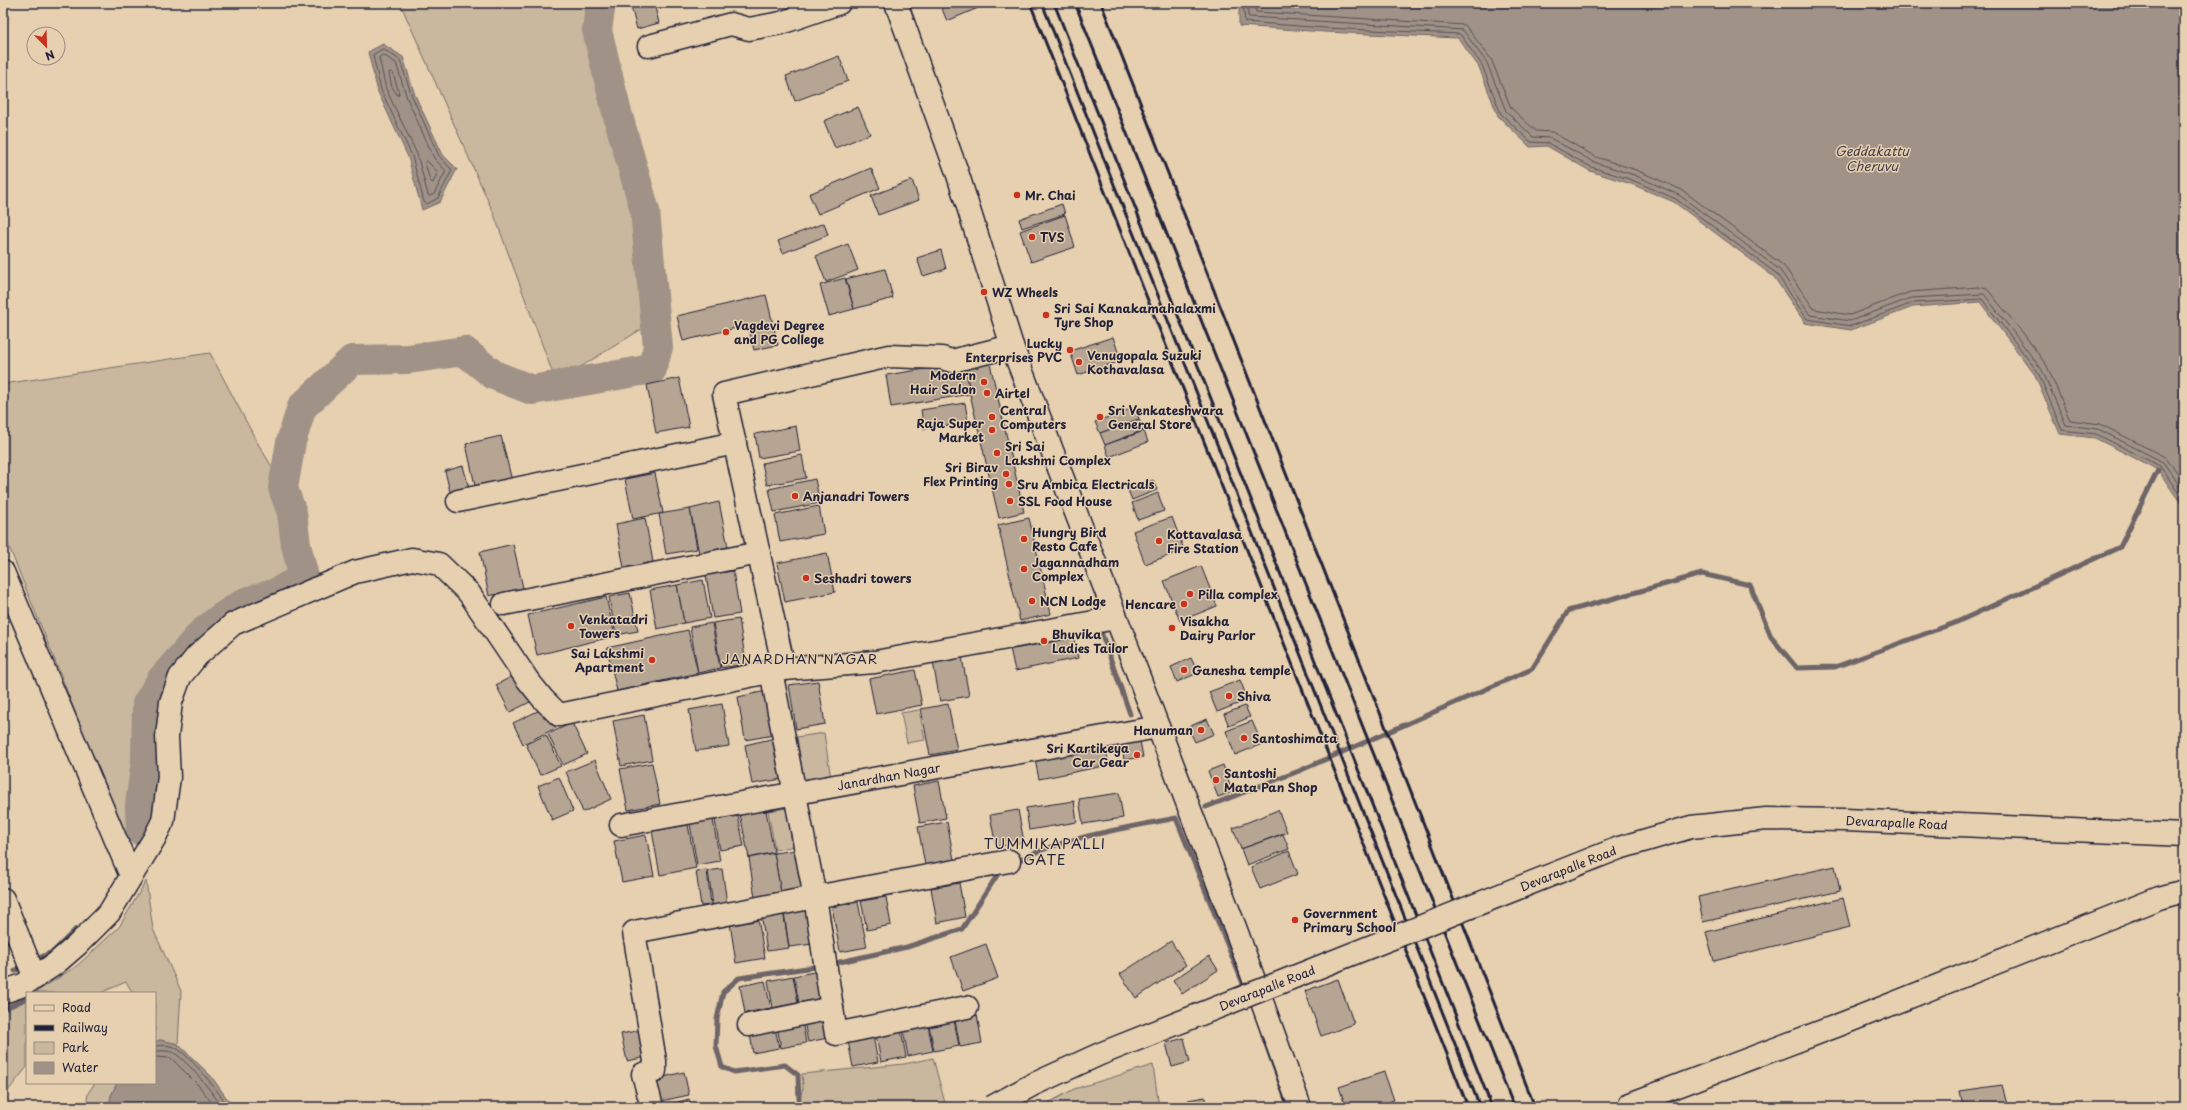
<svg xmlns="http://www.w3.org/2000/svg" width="2187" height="1110" font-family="'Playpen Sans',sans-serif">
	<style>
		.green { fill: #c9b79e; stroke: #766c6c }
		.water { fill: #a09286; stroke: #6e6568 }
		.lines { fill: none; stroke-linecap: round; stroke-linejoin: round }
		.shore { stroke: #544f59; stroke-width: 1 }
		.stream { stroke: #6e6568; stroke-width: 5 }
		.river { stroke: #a09286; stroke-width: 30 }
		.building { fill: #b6a592; stroke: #22223b }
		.minor-casing { stroke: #22223b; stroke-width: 25 }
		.highway-casing { stroke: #22223b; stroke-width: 25 }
		.minor { stroke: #e6d0af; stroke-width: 22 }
		.highway { stroke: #e6d0af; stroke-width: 22 }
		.rail { stroke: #22223b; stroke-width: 3 }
		.major-bridge-casing { stroke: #22223b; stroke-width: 25; stroke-linecap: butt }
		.major-bridge { stroke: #e6d0af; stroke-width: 22 }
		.poi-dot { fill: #c8321e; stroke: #e6d0af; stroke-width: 1.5 }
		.labels { text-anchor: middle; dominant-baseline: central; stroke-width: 3; stroke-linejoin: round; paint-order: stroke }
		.poi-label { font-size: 12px; font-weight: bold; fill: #22223b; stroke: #e6d0af; text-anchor: start }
		.street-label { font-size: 12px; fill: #22223b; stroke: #e6d0af }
		.water-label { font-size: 13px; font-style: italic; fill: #423e4e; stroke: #e6d0af }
		.neighbourhood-label { font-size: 13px; letter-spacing: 1px; fill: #22223b; stroke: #e6d0af }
		.quarter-label { font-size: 14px; letter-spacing: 1px; fill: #22223b; stroke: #e6d0af }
	</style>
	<rect width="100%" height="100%" fill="#e6d0af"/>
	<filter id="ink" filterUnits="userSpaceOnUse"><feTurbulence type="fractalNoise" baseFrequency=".025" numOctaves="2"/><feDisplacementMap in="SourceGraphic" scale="8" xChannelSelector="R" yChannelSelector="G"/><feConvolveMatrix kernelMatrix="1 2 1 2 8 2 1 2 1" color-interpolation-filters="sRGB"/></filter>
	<g filter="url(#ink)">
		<!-- green -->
		<g class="green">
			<path d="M400,3H605L597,15L666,314L556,382L493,212Z"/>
			<path d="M210,353L257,442L297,508L317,578L241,599L210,622L178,651L160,670L138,707L141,751L140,782L127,848L62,678L3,532V384Z"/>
			<path d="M919,710L925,740L907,743L901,713Z"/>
			<path d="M824,733L831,778L804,782L797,737Z"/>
			<path d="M788,808L795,846L775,850L768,811Z"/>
			<path d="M146,881L153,929L181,991L178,1044L160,1040L155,1042V993H133L126,982L100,993H35L78,965L119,927Z"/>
			<path d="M27,996V1067L3,1097V1005Z"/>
			<path d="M933,1058L946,1107H797L803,1088L802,1074L904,1064Z"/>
			<path d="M1153,1065L1159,1107H1041L1074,1089Z"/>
			<path d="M95,1083H117L111,1096L109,1107H86L88,1093Z"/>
		</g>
		<!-- water -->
		<g class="water">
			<path d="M1239,3H2184V508L2158,470L2095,438L2060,434L2035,375L1980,302L1913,307L1851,330L1805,323L1774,277L1674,202L1631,184L1590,171L1547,146L1530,147L1498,116L1479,67L1458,38L1325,32L1239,26Z"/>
			<path d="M383,44L403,57L415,95L443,155L457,169L440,202L422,210L408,157L378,92L368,52Z"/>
			<path d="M160,1040L178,1044L211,1076L233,1107H109L111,1096L117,1083H155V1042Z"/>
		</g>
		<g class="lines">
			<!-- shore -->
			<g class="shore">
				<path d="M1243,3L1245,22L1325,28L1460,34L1482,65L1501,114L1531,142L1548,143L1591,167L1632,180L1676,199L1777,274L1807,319L1851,326L1913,303L1982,299L2038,372L2062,430L2096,434L2160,466L2184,501"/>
				<path d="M1248,3V16L1250,17L1463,30L1487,63L1506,111L1533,137L1550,138L1594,162L1634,175L1679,195L1780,270L1810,315L1850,321L1911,298L1984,294L2042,370L2066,425L2098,429L2163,462L2184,492"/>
				<path d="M1254,3L1256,12L1465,25L1491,59L1511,108L1536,131L1552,132L1596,157L1636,170L1682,190L1784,266L1814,309L1850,315L1910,292L1979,287L1987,289L2023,333L2047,366L2070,420L2100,424L2165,457L2184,481"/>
				<path d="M383,49L400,60L412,96L439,156L452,170L438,198L427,204L424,202L412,156L381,90L373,55Z"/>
				<path d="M383,55L396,63L407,98L434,158L446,171L434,194L430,196L428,195L417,154L386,89L379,58Z"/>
				<path d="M390,72L393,73L399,93L398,96L392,87L389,74Z"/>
				<path d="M427,161L438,172L433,183L430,181L425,163Z"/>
				<path d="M155,1046C161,1045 170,1045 176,1048C192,1057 218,1092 229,1107"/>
				<path d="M155,1051C161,1051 168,1050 174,1053C186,1059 214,1094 222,1107"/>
				<path d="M155,1057L171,1058L199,1086L215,1107"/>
			</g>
			<!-- stream -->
			<g class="stream">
				<path d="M1098,629H1100L1130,714"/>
				<path d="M1206,807L1299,771L1532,669L1568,611L1702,574L1750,585L1771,637L1797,668L1835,667L1957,622L2120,547L2158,470"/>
				<path d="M1014,863C1059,838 1125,828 1176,818L1246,991"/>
				<path d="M33,961L54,951L76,929"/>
				<path d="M831,964L907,947L962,929L1000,871"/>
				<path d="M15,971L25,966"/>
				<path d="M3,1014L4,1009L27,998"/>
				<path d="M1263,1036L1286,1100"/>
				<path d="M799,1099L798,1075L785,1065L734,1072L722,1067L716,1046L717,1019L723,992L739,978L821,966"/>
			</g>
			<!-- river -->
			<path class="river" d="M141,831L140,805L146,761L147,704L162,679L202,633L221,618L246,602L276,593L304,577L296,545L292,513L283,488L291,442L302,407L352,360L408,359L464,351L494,375L532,390L652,369L658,347L645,211L616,109L597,30L601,3"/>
		</g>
		<!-- building -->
		<g class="building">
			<path d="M630,3H654L659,23L637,29Z"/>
			<path d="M976,3L978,8L947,21L940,4Z"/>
			<path d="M839,56L848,81L795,101L786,76Z"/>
			<path d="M858,107L870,134L835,148L824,121Z"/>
			<path d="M871,168L880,188L818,214L809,194Z"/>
			<path d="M912,180L919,200L878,215L871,196Z"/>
			<path d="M1062,204L1065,214L1022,228L1019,219Z"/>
			<path d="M1065,215L1075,247L1031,262L1020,231Z"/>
			<path d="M824,223L828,235L783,253L778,241Z"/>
			<path d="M848,244L858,270L826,282L816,256Z"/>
			<path d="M941,250L946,269L923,276L917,258Z"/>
			<path d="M885,269L893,298L854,309L846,279Z"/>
			<path d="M845,278L854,309L829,316L820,285Z"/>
			<path d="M766,295L778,345L754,350L748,325L683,341L677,316Z"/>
			<path d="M1113,337L1121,361L1078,375L1070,351Z"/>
			<path d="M989,359L1024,512L999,518L970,394L965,363Z"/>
			<path d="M965,363L970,394L891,407L886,375Z"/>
			<path d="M679,378L689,427L656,433L647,385Z"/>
			<path d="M965,403L968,422L924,429L921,410Z"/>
			<path d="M1135,407L1139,419L1100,433L1095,422Z"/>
			<path d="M1139,419L1144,430L1105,445L1100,433Z"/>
			<path d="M796,426L800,451L759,458L755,434Z"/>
			<path d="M1144,431L1148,442L1109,457L1105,445Z"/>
			<path d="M501,436L512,481L476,490L466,444Z"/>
			<path d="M802,455L806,478L767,485L762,463Z"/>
			<path d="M463,466L470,491L451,496L445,471Z"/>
			<path d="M655,473L663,513L633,519L625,479Z"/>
			<path d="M815,479L820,503L774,512L769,489Z"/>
			<path d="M1153,480L1157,490L1132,500L1128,490Z"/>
			<path d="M1158,493L1164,511L1138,520L1132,503Z"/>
			<path d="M719,502L728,547L699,553L690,509Z"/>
			<path d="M819,506L824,534L780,542L775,515Z"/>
			<path d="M690,509L697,549L666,554L659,514Z"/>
			<path d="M1172,517L1184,550L1145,564L1133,531Z"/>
			<path d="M645,518L653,562L624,568L616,524Z"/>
			<path d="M1029,518L1051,614L1020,621L998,525Z"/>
			<path d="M513,544L523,588L489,596L480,552Z"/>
			<path d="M827,553L835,592L785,602L777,563Z"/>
			<path d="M1201,566L1217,606L1180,621L1164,581Z"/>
			<path d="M733,571L740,614L713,618L706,575Z"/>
			<path d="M703,580L710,618L684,623L677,585Z"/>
			<path d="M677,585L684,623L657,629L650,590Z"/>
			<path d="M630,593L638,631L616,635L609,597Z"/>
			<path d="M606,597L615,636L537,655L528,615Z"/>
			<path d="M739,619L746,664L721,668L713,623Z"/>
			<path d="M712,623L720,668L698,673L690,627Z"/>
			<path d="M688,630L698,673L617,691L607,648Z"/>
			<path d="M1073,635L1078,658L1015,671L1010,648Z"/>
			<path d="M962,657L969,696L940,701L933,662Z"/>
			<path d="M1191,658L1198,673L1177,682L1171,667Z"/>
			<path d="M915,670L922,705L876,714L869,679Z"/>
			<path d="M522,671L536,699L510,712L496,685Z"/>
			<path d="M1240,680L1248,700L1217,712L1209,692Z"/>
			<path d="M818,681L825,724L796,729L789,685Z"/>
			<path d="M766,691L774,735L745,740L738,697Z"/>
			<path d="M722,704L729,746L696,751L689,710Z"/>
			<path d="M948,704L957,750L930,755L921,709Z"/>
			<path d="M1245,706L1250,717L1229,726L1224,714Z"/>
			<path d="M546,707L556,728L523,744L513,723Z"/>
			<path d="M644,715L652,760L621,766L613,721Z"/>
			<path d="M1207,719L1214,734L1195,742L1188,727Z"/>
			<path d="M1252,721L1262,744L1235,755L1226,731Z"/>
			<path d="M572,723L587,754L563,765L548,734Z"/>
			<path d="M546,735L561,766L540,775L526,744Z"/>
			<path d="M775,738L782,779L752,784L745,745Z"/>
			<path d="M1140,741L1143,757L1124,760L1122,744Z"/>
			<path d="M1105,745L1109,765L1039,779L1035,760Z"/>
			<path d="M595,760L611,799L583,812L566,772Z"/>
			<path d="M652,763L660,804L628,810L620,769Z"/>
			<path d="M1223,765L1232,792L1218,797L1208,771Z"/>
			<path d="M559,777L573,811L552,820L538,786Z"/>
			<path d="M939,781L946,818L920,823L913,786Z"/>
			<path d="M1119,793L1123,818L1083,824L1079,799Z"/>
			<path d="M1074,801L1077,822L1029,830L1026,808Z"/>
			<path d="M1018,810L1024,842L996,847L990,815Z"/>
			<path d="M1278,810L1287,832L1241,849L1233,828Z"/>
			<path d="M766,811L774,852L749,858L740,814Z"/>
			<path d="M738,816L744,846L720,850L715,820Z"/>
			<path d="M713,820L720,861L697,865L690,824Z"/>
			<path d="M947,822L954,860L925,865L918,827Z"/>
			<path d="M688,825L696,868L660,875L652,831Z"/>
			<path d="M1283,834L1289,849L1247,865L1241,849Z"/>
			<path d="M646,835L654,876L622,882L614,841Z"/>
			<path d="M797,850L804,889L781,893L774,853Z"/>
			<path d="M1289,851L1298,874L1260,889L1251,867Z"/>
			<path d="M774,853L781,893L755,898L749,858Z"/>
			<path d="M1835,866L1840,891L1703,922L1698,897Z"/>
			<path d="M722,869L727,903L713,905L708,871Z"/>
			<path d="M707,870L711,905L701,906L696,871Z"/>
			<path d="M959,883L965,917L937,923L931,888Z"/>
			<path d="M886,897L891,925L867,930L861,901Z"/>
			<path d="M1843,898L1850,927L1714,961L1706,932Z"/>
			<path d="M858,902L867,947L840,952L832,907Z"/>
			<path d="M808,908L813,944L789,947L784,912Z"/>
			<path d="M783,911L789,948L767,951L761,914Z"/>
			<path d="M758,919L765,958L736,963L730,923Z"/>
			<path d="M1171,941L1186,965L1136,998L1120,974Z"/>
			<path d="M986,944L998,978L963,991L951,957Z"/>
			<path d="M1209,956L1218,970L1182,994L1173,980Z"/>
			<path d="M819,971L824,998L799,1003L794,976Z"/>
			<path d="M793,976L798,1003L773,1008L768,981Z"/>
			<path d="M1338,979L1354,1024L1321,1036L1305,991Z"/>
			<path d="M765,981L771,1008L745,1013L740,986Z"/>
			<path d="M828,1011L833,1037L808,1042L803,1016Z"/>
			<path d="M977,1015L982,1043L960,1047L955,1020Z"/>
			<path d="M801,1016L806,1043L781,1048L776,1021Z"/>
			<path d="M954,1020L959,1046L934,1051L929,1025Z"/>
			<path d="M774,1022L779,1048L753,1053L749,1027Z"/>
			<path d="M928,1025L933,1051L908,1056L903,1030Z"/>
			<path d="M646,1029L652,1056L627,1061L621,1034Z"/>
			<path d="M901,1030L906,1057L881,1062L876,1035Z"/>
			<path d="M873,1036L878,1062L853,1067L848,1041Z"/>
			<path d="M1184,1038L1190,1062L1172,1067L1166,1043Z"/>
			<path d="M684,1072L689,1095L661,1101L656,1079Z"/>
			<path d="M1384,1072L1394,1100L1374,1107H1346L1339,1087Z"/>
			<path d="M2002,1085L2008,1107H1963L1960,1091Z"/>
			<path d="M1205,1097L1206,1107H1189L1188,1100Z"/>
			<path d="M689,1099L692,1107H664V1106Z"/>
		</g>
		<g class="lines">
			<!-- minor casing -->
			<g class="minor-casing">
				<g id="minor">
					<path d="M649,46L731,24L749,29L781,23L839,3"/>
					<path d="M458,501L735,443"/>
					<path d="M3,572L131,876"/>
					<path d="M504,604L759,553"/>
					<path d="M784,669L724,394L889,356L942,358L952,361L1012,346"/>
					<path d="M771,671L815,897L1009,861"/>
					<path id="s1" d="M621,825L1158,727"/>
					<path d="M3,899L35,978"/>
					<path d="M3,992L23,985L55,964L77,945L109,913L154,839L163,821L169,777L167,737L171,702L180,677L197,656L233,624L355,572L412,559L439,564L469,593L527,679L543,699L559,715L784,669L875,662L1116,618"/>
					<path d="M749,1025L832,1008"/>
					<path d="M1630,1104L1844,1023L2159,898L2184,891"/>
					<path d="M652,1107L643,1074L655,1071V1061L634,932L815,897L836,1034L967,1007"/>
				</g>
			</g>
			<!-- highway casing -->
			<g class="highway-casing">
				<path id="highway" d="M896,3L957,172L1012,346L1236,930L1300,1107"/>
			</g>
			<!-- minor -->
			<use href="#minor" class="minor"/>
			<!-- highway -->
			<use href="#highway" class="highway"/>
			<!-- rail -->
			<g class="rail">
				<path d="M1030,3L1468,1107"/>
				<path d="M1042,3L1480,1107"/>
				<path d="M1054,3L1492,1107"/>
				<path d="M1075,3L1514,1107"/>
				<path d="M1101,3L1535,1107"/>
			</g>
			<!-- major-bridge casing -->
			<g class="major-bridge-casing">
				<g id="major-bridge">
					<path id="s2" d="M992,1107L1032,1085L1100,1054L1619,848L1691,827L1766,819L1845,820L2184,835"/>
				</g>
			</g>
			<!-- major-bridge -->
			<use href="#major-bridge" class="major-bridge"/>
		</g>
	</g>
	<!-- markers -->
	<g class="poi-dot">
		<circle cx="1017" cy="195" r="4"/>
		<circle cx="1032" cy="237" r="4"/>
		<circle cx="984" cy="292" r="4"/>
		<circle cx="1046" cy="315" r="4"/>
		<circle cx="726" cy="332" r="4"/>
		<circle cx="1070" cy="350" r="4"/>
		<circle cx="1079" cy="362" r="4"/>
		<circle cx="984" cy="382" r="4"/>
		<circle cx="987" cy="393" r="4"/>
		<circle cx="992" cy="417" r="4"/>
		<circle cx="1100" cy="417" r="4"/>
		<circle cx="992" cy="430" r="4"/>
		<circle cx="997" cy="453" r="4"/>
		<circle cx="1006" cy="474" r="4"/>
		<circle cx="1009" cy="484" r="4"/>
		<circle cx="795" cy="496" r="4"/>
		<circle cx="1010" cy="501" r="4"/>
		<circle cx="1024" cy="539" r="4"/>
		<circle cx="1159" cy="541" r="4"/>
		<circle cx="1024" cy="569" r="4"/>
		<circle cx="806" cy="578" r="4"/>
		<circle cx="1190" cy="594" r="4"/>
		<circle cx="1032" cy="601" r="4"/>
		<circle cx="1184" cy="604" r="4"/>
		<circle cx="571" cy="626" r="4"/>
		<circle cx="1172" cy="628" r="4"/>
		<circle cx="1044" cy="641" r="4"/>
		<circle cx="652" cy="660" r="4"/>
		<circle cx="1184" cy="670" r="4"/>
		<circle cx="1229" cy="696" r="4"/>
		<circle cx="1201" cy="730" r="4"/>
		<circle cx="1244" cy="738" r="4"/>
		<circle cx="1137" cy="755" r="4"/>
		<circle cx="1216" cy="780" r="4"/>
		<circle cx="1295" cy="920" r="4"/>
	</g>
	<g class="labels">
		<!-- poi labels -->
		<g class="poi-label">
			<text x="1025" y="195">Mr. Chai</text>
			<text x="1040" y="237">TVS</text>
			<text x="992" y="292">WZ Wheels</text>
			<text x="1054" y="308">Sri Sai Kanakamahalaxmi<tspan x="1054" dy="14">Tyre Shop</tspan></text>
			<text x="734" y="325">Vagdevi Degree<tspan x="734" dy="14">and PG College</tspan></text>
			<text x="1062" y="343" text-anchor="end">Lucky<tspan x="1062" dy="14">Enterprises PVC</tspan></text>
			<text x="1087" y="355">Venugopala Suzuki<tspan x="1087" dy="14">Kothavalasa</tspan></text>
			<text x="976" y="375" text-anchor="end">Modern<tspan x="976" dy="14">Hair Salon</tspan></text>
			<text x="995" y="393">Airtel</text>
			<text x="1000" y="410">Central<tspan x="1000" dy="14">Computers</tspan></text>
			<text x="1108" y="410">Sri Venkateshwara<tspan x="1108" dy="14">General Store</tspan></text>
			<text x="984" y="423" text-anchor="end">Raja Super<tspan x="984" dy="14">Market</tspan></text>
			<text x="1005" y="446">Sri Sai<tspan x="1005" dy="14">Lakshmi Complex</tspan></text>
			<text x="998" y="467" text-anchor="end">Sri Birav<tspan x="998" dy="14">Flex Printing</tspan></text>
			<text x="1017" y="484">Sru Ambica Electricals</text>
			<text x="803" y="496">Anjanadri Towers</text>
			<text x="1018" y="501">SSL Food House</text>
			<text x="1032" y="532">Hungry Bird<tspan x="1032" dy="14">Resto Cafe</tspan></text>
			<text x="1167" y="534">Kottavalasa<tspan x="1167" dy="14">Fire Station</tspan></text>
			<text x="1032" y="562">Jagannadham<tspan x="1032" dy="14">Complex</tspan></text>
			<text x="814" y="578">Seshadri towers</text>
			<text x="1198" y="594">Pilla complex</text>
			<text x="1040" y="601">NCN Lodge</text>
			<text x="1176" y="604" text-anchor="end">Hencare</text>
			<text x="579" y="619">Venkatadri<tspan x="579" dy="14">Towers</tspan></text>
			<text x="1180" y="621">Visakha<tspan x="1180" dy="14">Dairy Parlor</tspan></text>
			<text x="1052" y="634">Bhuvika<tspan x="1052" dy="14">Ladies Tailor</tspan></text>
			<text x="644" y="653" text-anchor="end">Sai Lakshmi<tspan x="644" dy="14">Apartment</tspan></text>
			<text x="1192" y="670">Ganesha temple</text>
			<text x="1237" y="696">Shiva</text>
			<text x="1193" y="730" text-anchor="end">Hanuman</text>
			<text x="1252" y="738">Santoshimata</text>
			<text x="1129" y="748" text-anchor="end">Sri Kartikeya<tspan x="1129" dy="14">Car Gear</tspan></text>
			<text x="1224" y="773">Santoshi<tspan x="1224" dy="14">Mata Pan Shop</tspan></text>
			<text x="1303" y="913">Government<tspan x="1303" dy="14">Primary School</tspan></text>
		</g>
		<!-- street labels -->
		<g class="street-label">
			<text stroke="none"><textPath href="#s1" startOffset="272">Janardhan Nagar</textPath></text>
			<text stroke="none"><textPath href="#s2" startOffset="960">Devarapalle Road</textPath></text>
			<text stroke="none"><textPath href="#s2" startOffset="624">Devarapalle Road</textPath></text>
			<text stroke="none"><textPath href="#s2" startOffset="300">Devarapalle Road</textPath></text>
		</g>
		<!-- water labels -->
		<g class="water-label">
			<text x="1872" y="150">Geddakattu<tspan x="1872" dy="15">Cheruvu</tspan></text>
		</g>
		<!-- neighbourhood labels -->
		<g class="neighbourhood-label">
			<text x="800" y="658">JANARDHAN NAGAR</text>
		</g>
		<!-- quarter labels -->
		<g class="quarter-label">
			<text x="1045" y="843">TUMMIKAPALLI<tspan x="1045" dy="16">GATE</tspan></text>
		</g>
	</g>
	<!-- margin -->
	<rect width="2187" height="1110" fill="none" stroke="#e6d0af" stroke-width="16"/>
	<rect x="8" y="8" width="2171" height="1094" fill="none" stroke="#22223b" stroke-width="1.5" filter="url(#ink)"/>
	<!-- legend -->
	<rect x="26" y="992" width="130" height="92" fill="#e6d0af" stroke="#988a81"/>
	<rect x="34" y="1005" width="20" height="6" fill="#e6d0af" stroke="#988a81"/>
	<text x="62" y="1012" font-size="12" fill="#22223b">Road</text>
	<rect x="34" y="1025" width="20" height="6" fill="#22223b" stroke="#988a81"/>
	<text x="62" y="1032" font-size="12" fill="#22223b">Railway</text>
	<rect x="34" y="1042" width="20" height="12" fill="#c9b79e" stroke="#988a81"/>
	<text x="62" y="1052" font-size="12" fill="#22223b">Park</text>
	<rect x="34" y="1062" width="20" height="12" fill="#a09286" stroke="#988a81"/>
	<text x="62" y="1072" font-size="12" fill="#22223b">Water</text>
	<!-- north arrow -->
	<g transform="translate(46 46) rotate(157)"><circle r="19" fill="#e6d0af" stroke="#988a81"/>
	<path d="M0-3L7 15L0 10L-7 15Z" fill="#c8321e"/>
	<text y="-6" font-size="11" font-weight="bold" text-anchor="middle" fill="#22223b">N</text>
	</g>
</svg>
